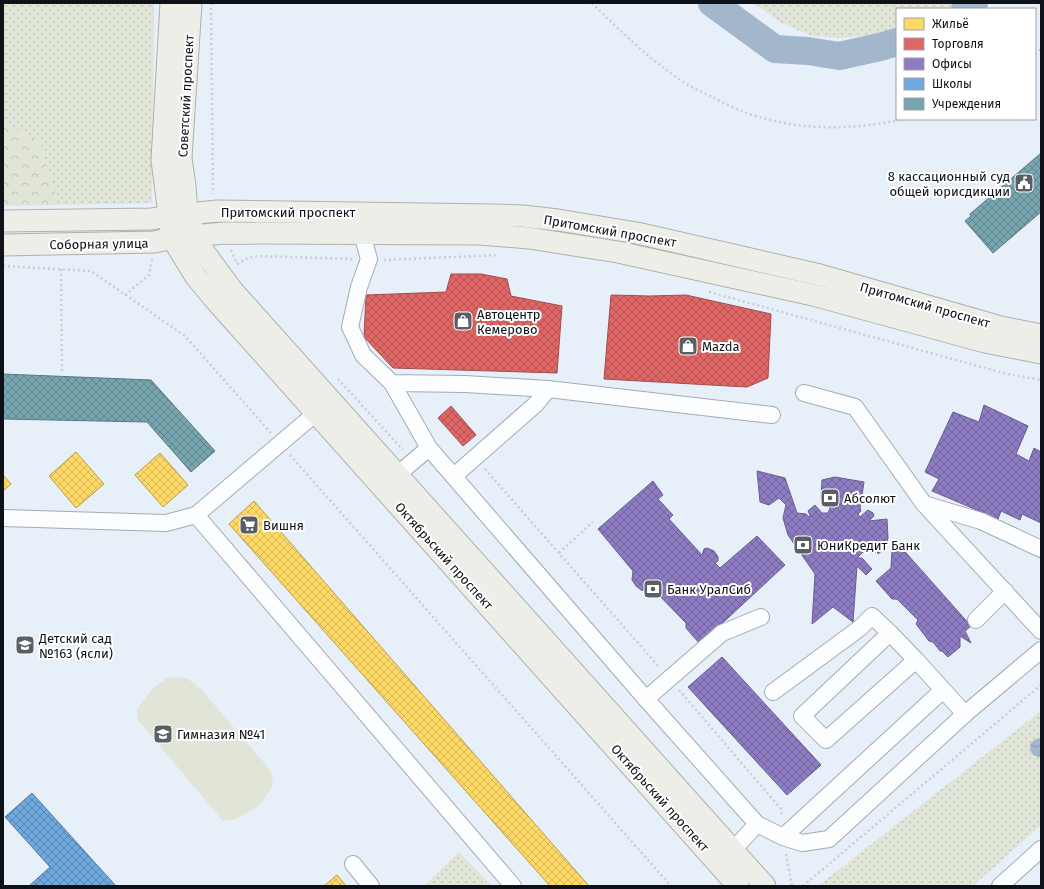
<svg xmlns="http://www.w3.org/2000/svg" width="1044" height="889" font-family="'Fira Sans',sans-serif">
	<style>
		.grass { fill: url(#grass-dots) }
		.forest { fill: url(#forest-crowns) }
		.garden { fill: #e0e5d8 }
		.water { fill: url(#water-waves) }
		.homes { fill: url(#homes-cross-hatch); stroke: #b79d4f }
		.shops { fill: url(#shops-cross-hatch); stroke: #a14d4f }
		.offices { fill: url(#offices-cross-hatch); stroke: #685c90 }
		.schools { fill: url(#schools-cross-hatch); stroke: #527ba1 }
		.public { fill: url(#public-cross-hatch); stroke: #577982 }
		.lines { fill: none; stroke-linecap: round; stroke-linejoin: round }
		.river { stroke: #a2b6cc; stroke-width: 28 }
		.minor-casing { stroke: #a5abb2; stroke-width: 18 }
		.major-casing { stroke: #adb1aa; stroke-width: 23 }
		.path { stroke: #cbced1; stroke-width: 2.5; stroke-dasharray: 2 3; stroke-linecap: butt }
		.minor { stroke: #fbfdfe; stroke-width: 16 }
		.major { stroke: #eeeee9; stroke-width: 21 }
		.labels { text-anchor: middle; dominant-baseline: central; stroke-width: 4; stroke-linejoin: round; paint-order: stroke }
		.street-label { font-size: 13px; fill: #0e1218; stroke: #fff }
		.poi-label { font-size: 13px; fill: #0e1218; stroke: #fff; text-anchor: start }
	</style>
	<defs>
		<pattern id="grass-dots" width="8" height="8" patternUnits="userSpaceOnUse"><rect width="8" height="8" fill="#e0e5d8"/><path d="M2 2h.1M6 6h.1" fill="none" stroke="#bfc3b9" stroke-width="1.8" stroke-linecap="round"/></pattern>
		<pattern id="forest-crowns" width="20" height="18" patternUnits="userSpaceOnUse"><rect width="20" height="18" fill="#e0e5d8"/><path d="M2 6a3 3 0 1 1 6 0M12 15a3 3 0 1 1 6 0" fill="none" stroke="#bfc3b9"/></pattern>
		<pattern id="water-waves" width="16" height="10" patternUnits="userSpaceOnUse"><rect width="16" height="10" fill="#a2b6cc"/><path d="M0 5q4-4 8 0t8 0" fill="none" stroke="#8a9bae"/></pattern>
		<pattern id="homes-cross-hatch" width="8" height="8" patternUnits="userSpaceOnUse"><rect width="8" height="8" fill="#ffd966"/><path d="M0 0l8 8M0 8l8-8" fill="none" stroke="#d9b958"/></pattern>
		<pattern id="shops-cross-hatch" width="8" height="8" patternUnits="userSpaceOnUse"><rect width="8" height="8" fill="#e06666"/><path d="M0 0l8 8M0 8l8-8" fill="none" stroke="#b45353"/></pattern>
		<pattern id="offices-cross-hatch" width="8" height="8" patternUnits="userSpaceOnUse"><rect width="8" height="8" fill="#8e7cc3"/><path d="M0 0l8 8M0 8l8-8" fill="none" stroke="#72649d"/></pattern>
		<pattern id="schools-cross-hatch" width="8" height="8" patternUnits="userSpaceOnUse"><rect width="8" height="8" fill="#6fa8dc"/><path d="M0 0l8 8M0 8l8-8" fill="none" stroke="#5a87b1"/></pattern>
		<pattern id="public-cross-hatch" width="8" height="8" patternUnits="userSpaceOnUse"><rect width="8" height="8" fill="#76a5af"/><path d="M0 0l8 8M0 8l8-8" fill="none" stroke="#5f858d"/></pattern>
	</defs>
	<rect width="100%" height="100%" fill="#e7eff8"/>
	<!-- grass -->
	<g class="grass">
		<path d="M3,3H154L152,203L58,205L40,141L3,123Z"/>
		<path d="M753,3H964L952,9H897V29L874,35L840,38L812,36L782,23Z"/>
		<path d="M1041,711V825L973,886H818Z"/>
		<path d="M459,852L492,886H424Z"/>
	</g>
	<!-- forest -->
	<path class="forest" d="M3,123L40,141L58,205L3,206Z"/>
	<!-- garden -->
	<path class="garden" d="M177,677L188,679L200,688L271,771L273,784L268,794L259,806L236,819L223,821L138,720L137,709L152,689L167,678Z"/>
	<!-- water -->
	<path class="water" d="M1039,738L1041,739V757L1035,756L1032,754C1028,746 1030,741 1039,738Z"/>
	<!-- homes -->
	<g class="homes">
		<path d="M76,452L104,484L76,508L49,476Z"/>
		<path d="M160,453L188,485L163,507L135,475Z"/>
		<path d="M3,475L11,484L3,491Z"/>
		<path d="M254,501L589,886H550L229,524Z"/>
		<path d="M337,875L346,886H324Z"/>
	</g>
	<!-- shops -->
	<g class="shops">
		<path d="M451,274H481L507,279L511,296L562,306L557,373L393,368L364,337L366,295L446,292Z"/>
		<path d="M611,295L650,296L686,295L771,314L768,378L747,387L604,379Z"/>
		<path d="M451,406L476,435L463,446L438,418Z"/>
	</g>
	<!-- offices -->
	<g class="offices">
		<path d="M984,405L1028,426L1016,454L1029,461L1034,448L1041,452V523L1022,514L1020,520L1001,511L998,519L932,491L939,479L925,472L953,412L979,422Z"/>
		<path d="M757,471L785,478L797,513L806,514L809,517L810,515L808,511L815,505L822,513H828L830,508L821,499L822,480L835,477L864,482L860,508L861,511L858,514L860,517L868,510L873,513L874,516L869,521L887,519L888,538L885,548L878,554L877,551L872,554L869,550L863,552L857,558H862L872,569L866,575L857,566L853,622L833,607L812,624L815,574L788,535L783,518L786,505L779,498L769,505L760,502Z"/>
		<path d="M653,481L663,495L658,499L673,515L669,519L702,555L704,549L707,548L714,551L718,557V561L715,563L720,568L757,536L785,565L700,644L686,628V623L653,589L649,591L641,590L636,586L632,580L633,571L598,529Z"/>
		<path d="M899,545L971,626L965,631L971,643L960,636V647L948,657L942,651H940L933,642L929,641L916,624L918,620L897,599H892L876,581L891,568L892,551Z"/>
		<path d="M722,657L821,765L787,795L688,687Z"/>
	</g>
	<!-- schools -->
	<path class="schools" d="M32,793L116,886H29L50,867L5,817Z"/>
	<!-- public -->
	<g class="public">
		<path d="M1041,153V212L993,253L965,221L971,216L970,214Z"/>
		<path d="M3,374L151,380L215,451L191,472L147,422L3,419Z"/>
	</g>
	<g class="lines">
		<!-- river -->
		<g class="river">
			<path d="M712,3L775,49L808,51L839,56L880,47L897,42"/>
			<path d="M965,9L974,3"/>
		</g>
		<!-- minor casing -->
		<g class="minor-casing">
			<g id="minor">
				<path d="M362,234L369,259L359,287L350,327L363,355L392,383L465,384L548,389L772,415"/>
				<path d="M392,383L429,448L646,699L757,824"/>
				<path d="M804,393L855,407L924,504L981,521L1041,549"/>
				<path d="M397,475L429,448"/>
				<path d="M454,476L536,404L548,389"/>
				<path d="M924,504L1041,631"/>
				<path d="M196,515L513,886"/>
				<path d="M3,518L166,523L196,515L316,413"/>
				<path d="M976,620L1005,591"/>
				<path d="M916,660L890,633L802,716L826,740L916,660L965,714"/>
				<path d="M773,692L860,628L872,616L890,633"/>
				<path d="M646,699L722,633L761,617"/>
				<path d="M783,837L943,690"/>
				<path d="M724,857L733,850L757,824L783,837L802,843L829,839L965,714L1041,650"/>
				<path d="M353,864L371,886"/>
				<path d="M1000,886L1041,849"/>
			</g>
		</g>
		<!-- major casing -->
		<g class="major-casing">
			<g id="major">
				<path d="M171,3L162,160L172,238L196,277L216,301L738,886"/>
				<path d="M191,3L181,158L185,186L187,214L195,236L202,249L232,290L765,886"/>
				<path d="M3,221L151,219L169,216L217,211L492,215L523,216L558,220L637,233L820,275L1001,327L1041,335"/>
				<path d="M3,245L155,242L172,238L224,233L479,234L529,238L618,252L813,295L985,342L1041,353"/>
			</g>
		</g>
		<!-- path -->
		<g class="path">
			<path d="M211,3L213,194"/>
			<path d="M592,3C620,31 649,59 682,81C689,86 698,90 706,94C722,102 739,111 756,116C804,131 855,130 904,119"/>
			<path d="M1035,54L1041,49"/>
			<path d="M231,250L237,264"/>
			<path d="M384,260L497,255"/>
			<path d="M237,264L248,258L258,256L353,259"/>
			<path d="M3,266L91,271L185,336L271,433"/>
			<path d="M61,269L62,371"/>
			<path d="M709,292L1007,374L1041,380"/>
			<path d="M125,295L149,275L152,259"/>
			<path d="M338,379L403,450"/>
			<path d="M290,455L671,886"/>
			<path d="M485,469L660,668"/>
			<path d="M559,553L593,522"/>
			<path d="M679,690L781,809L782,817"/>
			<path d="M786,854L792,886"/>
			<path d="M803,886L1041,685"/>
		</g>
		<!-- minor -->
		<use href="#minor" class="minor"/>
		<!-- major -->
		<use href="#major" class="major"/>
	</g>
	<!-- icons -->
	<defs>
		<g id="civic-square" transform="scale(1)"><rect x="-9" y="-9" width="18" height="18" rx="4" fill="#5a5f66" stroke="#fff"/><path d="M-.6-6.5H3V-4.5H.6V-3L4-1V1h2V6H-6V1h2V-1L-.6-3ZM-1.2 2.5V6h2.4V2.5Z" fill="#fff"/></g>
		<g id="shop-square" transform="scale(1)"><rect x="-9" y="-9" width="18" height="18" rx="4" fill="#5a5f66" stroke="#fff"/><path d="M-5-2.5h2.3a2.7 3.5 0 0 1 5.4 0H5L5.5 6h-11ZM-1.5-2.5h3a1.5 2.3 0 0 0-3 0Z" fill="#fff"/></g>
		<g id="bank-square" transform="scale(1)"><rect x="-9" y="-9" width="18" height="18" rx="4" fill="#5a5f66" stroke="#fff"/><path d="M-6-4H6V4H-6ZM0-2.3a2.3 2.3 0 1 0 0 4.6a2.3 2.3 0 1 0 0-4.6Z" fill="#fff"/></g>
		<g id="supermarket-square" transform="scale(1)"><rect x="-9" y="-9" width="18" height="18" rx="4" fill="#5a5f66" stroke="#fff"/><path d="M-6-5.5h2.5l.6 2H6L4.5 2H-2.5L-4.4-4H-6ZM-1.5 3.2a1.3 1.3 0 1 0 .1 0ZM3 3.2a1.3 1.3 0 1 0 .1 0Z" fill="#fff"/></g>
		<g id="school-square" transform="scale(1)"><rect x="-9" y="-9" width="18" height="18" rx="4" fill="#5a5f66" stroke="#fff"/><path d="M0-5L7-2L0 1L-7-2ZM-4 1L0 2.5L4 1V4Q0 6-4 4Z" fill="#fff"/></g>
	</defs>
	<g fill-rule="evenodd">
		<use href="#civic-square" x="1024" y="183"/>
		<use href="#shop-square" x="463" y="321"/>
		<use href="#shop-square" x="688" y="346"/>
		<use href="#bank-square" x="830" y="498"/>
		<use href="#supermarket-square" x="249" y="525"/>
		<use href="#bank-square" x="803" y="545"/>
		<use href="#bank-square" x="653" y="589"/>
		<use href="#school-square" x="25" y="645"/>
		<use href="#school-square" x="163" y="734"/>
	</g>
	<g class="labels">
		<!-- street labels -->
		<g class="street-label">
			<text transform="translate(186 96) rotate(-87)">Советский проспект</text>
			<text x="288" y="212">Притомский проспект</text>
			<text transform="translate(610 231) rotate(10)">Притомский проспект</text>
			<text transform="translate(99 244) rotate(-1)">Соборная улица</text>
			<text transform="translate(925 305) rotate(16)">Притомский проспект</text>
			<text transform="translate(444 556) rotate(48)">Октябрьский проспект</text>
			<text transform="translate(660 798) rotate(48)">Октябрьский проспект</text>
		</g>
		<!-- poi labels -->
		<g class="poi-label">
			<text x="1010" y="176" text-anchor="end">8 кассационный суд<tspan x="1010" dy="15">общей юрисдикции</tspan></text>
			<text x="477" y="314">Автоцентр<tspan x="477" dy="15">Кемерово</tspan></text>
			<text x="702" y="346">Mazda</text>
			<text x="844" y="498">Абсолют</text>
			<text x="263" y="525">Вишня</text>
			<text x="817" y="545">ЮниКредит Банк</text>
			<text x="667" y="589">Банк УралСиб</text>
			<text x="39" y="638">Детский сад<tspan x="39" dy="15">№163 (ясли)</tspan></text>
			<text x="177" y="734">Гимназия №41</text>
		</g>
	</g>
	<!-- border -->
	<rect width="1044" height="889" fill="none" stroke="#0e1218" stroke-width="8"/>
	<!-- legend -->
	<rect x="896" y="8" width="140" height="112" fill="#ffffff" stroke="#9fa0a3"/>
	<rect x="904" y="18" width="20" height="12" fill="#ffd966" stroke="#9fa0a3"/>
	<text x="932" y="28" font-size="12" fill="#0e1218">Жильё</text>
	<rect x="904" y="38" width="20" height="12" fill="#e06666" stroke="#9fa0a3"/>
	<text x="932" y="48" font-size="12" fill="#0e1218">Торговля</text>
	<rect x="904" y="58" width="20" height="12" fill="#8e7cc3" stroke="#9fa0a3"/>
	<text x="932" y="68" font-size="12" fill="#0e1218">Офисы</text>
	<rect x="904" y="78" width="20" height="12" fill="#6fa8dc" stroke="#9fa0a3"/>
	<text x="932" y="88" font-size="12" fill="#0e1218">Школы</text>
	<rect x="904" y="98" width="20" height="12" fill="#76a5af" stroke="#9fa0a3"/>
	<text x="932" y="108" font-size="12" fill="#0e1218">Учреждения</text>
</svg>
